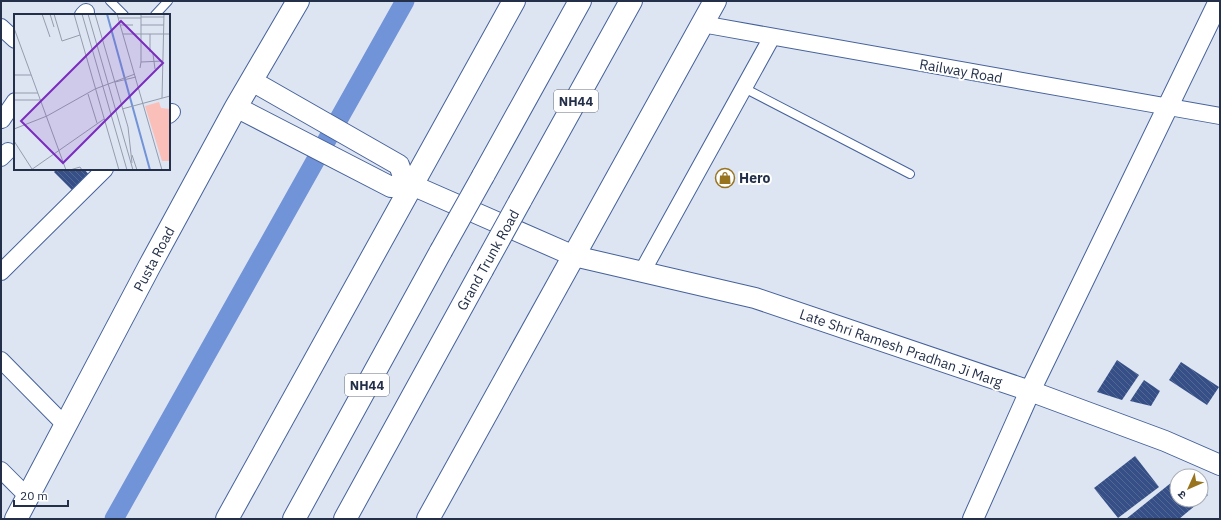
<svg xmlns="http://www.w3.org/2000/svg" width="1221" height="520" font-family="'IBM Plex Sans','Noto Sans Devanagari',sans-serif">
	<style>
		.lines { fill: none; stroke-linecap: round; stroke-linejoin: round }
		.canal { stroke: #7193d7; stroke-width: 19 }
		.building { fill: url(#building-back-hatch) }
		.service-casing { stroke: #45619a; stroke-width: 10 }
		.minor-casing { stroke: #45619a; stroke-width: 18 }
		.tertiary-casing { stroke: #45619a; stroke-width: 22 }
		.secondary-casing { stroke: #45619a; stroke-width: 24 }
		.trunk-casing { stroke: #45619a; stroke-width: 24 }
		.service { stroke: #fff; stroke-width: 8 }
		.minor { stroke: #fff; stroke-width: 16 }
		.tertiary { stroke: #fff; stroke-width: 20 }
		.secondary { stroke: #fff; stroke-width: 22 }
		.trunk { stroke: #fff; stroke-width: 22 }
		.trunk-bridge-casing { stroke: #45619a; stroke-width: 24; stroke-linecap: butt }
		.trunk-bridge { stroke: #fff; stroke-width: 22 }
		.labels { text-anchor: middle; dominant-baseline: central; stroke-width: 4; stroke-linejoin: round; paint-order: stroke }
		.shield { fill: #fff; stroke: #666e80; stroke-width: 1 }
		.shield-label { font-size: 13px; font-weight: bold; fill: #243049 }
		.street-label { font-size: 14px; fill: #243049; stroke: #fff }
		.poi-label { font-size: 14px; font-weight: bold; fill: #243049; stroke: #fff; text-anchor: start }
		.inset-river { fill: none; stroke: #7193d7; stroke-width: 2 }
		.inset-road { fill: none; stroke: #949dae; stroke-width: 1 }
		.view { fill: #7b2cbf; fill-opacity: 0.15; stroke: #7b2cbf; stroke-width: 2 }
		.inset-edge { fill: none; stroke: #243049; stroke-width: 2 }
	</style>
	<defs>
		<pattern id="building-back-hatch" width="6" height="6" patternUnits="userSpaceOnUse"><rect width="6" height="6" fill="#365087"/><path d="M-1 5l2 2M0 0l6 6M5-1l2 2" fill="none" stroke="#516794"/></pattern>
	</defs>
	<rect width="100%" height="100%" fill="#dee5f2"/>
	<g class="lines">
		<!-- canal -->
		<path class="canal" d="M114,519L405,1"/>
	</g>
	<!-- building -->
	<g class="building">
		<path d="M57,169H84L91,177L75,193L54,172Z"/>
		<path d="M1117,360L1139,375L1122,400L1097,392Z"/>
		<path d="M1181,362L1219,387L1207,405L1169,380Z"/>
		<path d="M1144,380L1160,391L1151,406L1130,401Z"/>
		<path d="M1135,456L1159,487L1118,518L1094,488Z"/>
		<path d="M1177,478V500H1201V490L1208,495L1179,519H1126Z"/>
	</g>
	<g class="lines">
		<!-- service casing -->
		<g class="service-casing">
			<g id="service">
				<path d="M110,1L124,15"/>
				<path d="M155,15L168,1"/>
				<path d="M744,88L910,174"/>
			</g>
		</g>
		<!-- minor casing -->
		<g class="minor-casing">
			<g id="minor">
				<path d="M83,15L86,12"/>
				<path d="M702,24L1220,116"/>
				<path d="M1,27L15,40"/>
				<path d="M169,115L172,112"/>
				<path d="M2,120L15,101"/>
				<path d="M1,158L8,151"/>
				<path d="M1,272L105,169"/>
				<path d="M642,272L772,37"/>
				<path d="M1,360L65,425"/>
				<path d="M1,470L28,497"/>
			</g>
		</g>
		<!-- tertiary casing -->
		<g class="tertiary-casing">
			<g id="tertiary">
				<path d="M252,81L399,165L405,182"/>
				<path d="M236,107L391,187L405,182L574,256L755,298L1030,391L1165,441L1220,465"/>
				<path d="M973,519L1030,391L1219,1"/>
			</g>
		</g>
		<!-- secondary casing -->
		<g class="secondary-casing">
			<g id="secondary">
				<path d="M16,519L149,267L236,107L298,1"/>
				<path d="M227,519L514,1"/>
				<path d="M428,519L715,1"/>
			</g>
		</g>
		<!-- trunk casing -->
		<g class="trunk-casing">
			<g id="trunk">
				<path d="M483,176L580,1"/>
				<path d="M520,201L631,1"/>
				<path d="M294,519L441,251"/>
				<path d="M345,519L482,270"/>
			</g>
		</g>
		<!-- service -->
		<use href="#service" class="service"/>
		<!-- minor -->
		<use href="#minor" class="minor"/>
		<!-- tertiary -->
		<use href="#tertiary" class="tertiary"/>
		<!-- secondary -->
		<use href="#secondary" class="secondary"/>
		<!-- trunk -->
		<use href="#trunk" class="trunk"/>
		<!-- trunk-bridge casing -->
		<g class="trunk-bridge-casing">
			<g id="trunk-bridge">
				<path d="M441,251L483,176"/>
				<path d="M482,270L520,201"/>
			</g>
		</g>
		<!-- trunk-bridge -->
		<use href="#trunk-bridge" class="trunk-bridge"/>
	</g>
	<!-- icons -->
	<defs>
		<g id="shop-ring" transform="scale(1)"><circle r="9.5" fill="#fff" stroke="#99741e" stroke-width="1.5"/><path d="M-5-2.5h2.3a2.7 3.5 0 0 1 5.4 0H5L5.5 6h-11ZM-1.5-2.5h3a1.5 2.3 0 0 0-3 0Z" fill="#99741e"/></g>
	</defs>
	<g fill-rule="evenodd">
		<use href="#shop-ring" x="725" y="178"/>
	</g>
	<g class="labels">
		<!-- shield labels -->
		<g class="shield">
			<rect x="554" y="90" width="44" height="22" rx="3"/>
			<rect x="345" y="374" width="44" height="22" rx="3"/>
		</g>
		<g class="shield-label">
			<text x="576" y="101">NH44</text>
			<text x="367" y="385">NH44</text>
		</g>
		<!-- street labels -->
		<g class="street-label">
			<text transform="translate(961 71) rotate(10)">Railway Road</text>
			<text transform="translate(154 259) rotate(-62)">Pusta Road</text>
			<text transform="translate(488 260) rotate(-61)">Grand Trunk Road</text>
			<text transform="translate(901 348) rotate(19)">Late Shri Ramesh Pradhan Ji Marg</text>
		</g>
		<!-- poi labels -->
		<g class="poi-label">
			<text x="739" y="178">Hero</text>
		</g>
	</g>
	<!-- overview -->
	<g transform="translate(14 14)">
		<rect width="156" height="156" fill="#dee5f2"/>
		<path d="M145,88L147,94L156,95V147H148L131,92Z" fill="#fbbfba"/>
		<path class="inset-river" d="M93,0L136,156"/>
		<path class="inset-road" d="M28,0L36,23M36,0L40,13M40,0L48,27L66,21M60,0L105,156M68,0L113,156M74,0L119,156M81,0L114,113L118,149M103,0L148,156M127,3H150M104,4H127M106,11H119M127,11H150M0,14L52,156M109,20H156M136,38V20M139,40L141,55M127,48V0M126,54L127,48L149,47M0,61H17M101,68L122,63M0,79H24M74,80L83,109M148,84L150,0M0,86H27M108,95L156,82M0,115L33,102L81,75L121,60M0,127L18,155M118,141L123,156M17,156L90,105M56,156L66,153L68,156"/>
		<path class="view" d="M107,7L149,49L49,149L7,107Z"/>
		<rect width="156" height="156" class="inset-edge"/>
	</g>
	<!-- border -->
	<rect width="1221" height="520" fill="none" stroke="#243049" stroke-width="4"/>
	<!-- north arrow -->
	<g transform="translate(1189 488) rotate(225)"><circle r="19" fill="#ffffff" stroke="#a7acb6"/>
	<path d="M0-3L7 15L0 10L-7 15Z" fill="#99741e"/>
	<text y="-6" font-size="11" font-weight="bold" text-anchor="middle" fill="#243049">उ</text>
	</g>
	<!-- scale -->
	<path d="M14 500v6h54v-6" fill="none" stroke="#243049" stroke-width="2"/>
	<text x="20" y="500" font-size="12" fill="#243049" stroke="#ffffff" stroke-width="3" paint-order="stroke">20 m</text>
</svg>
